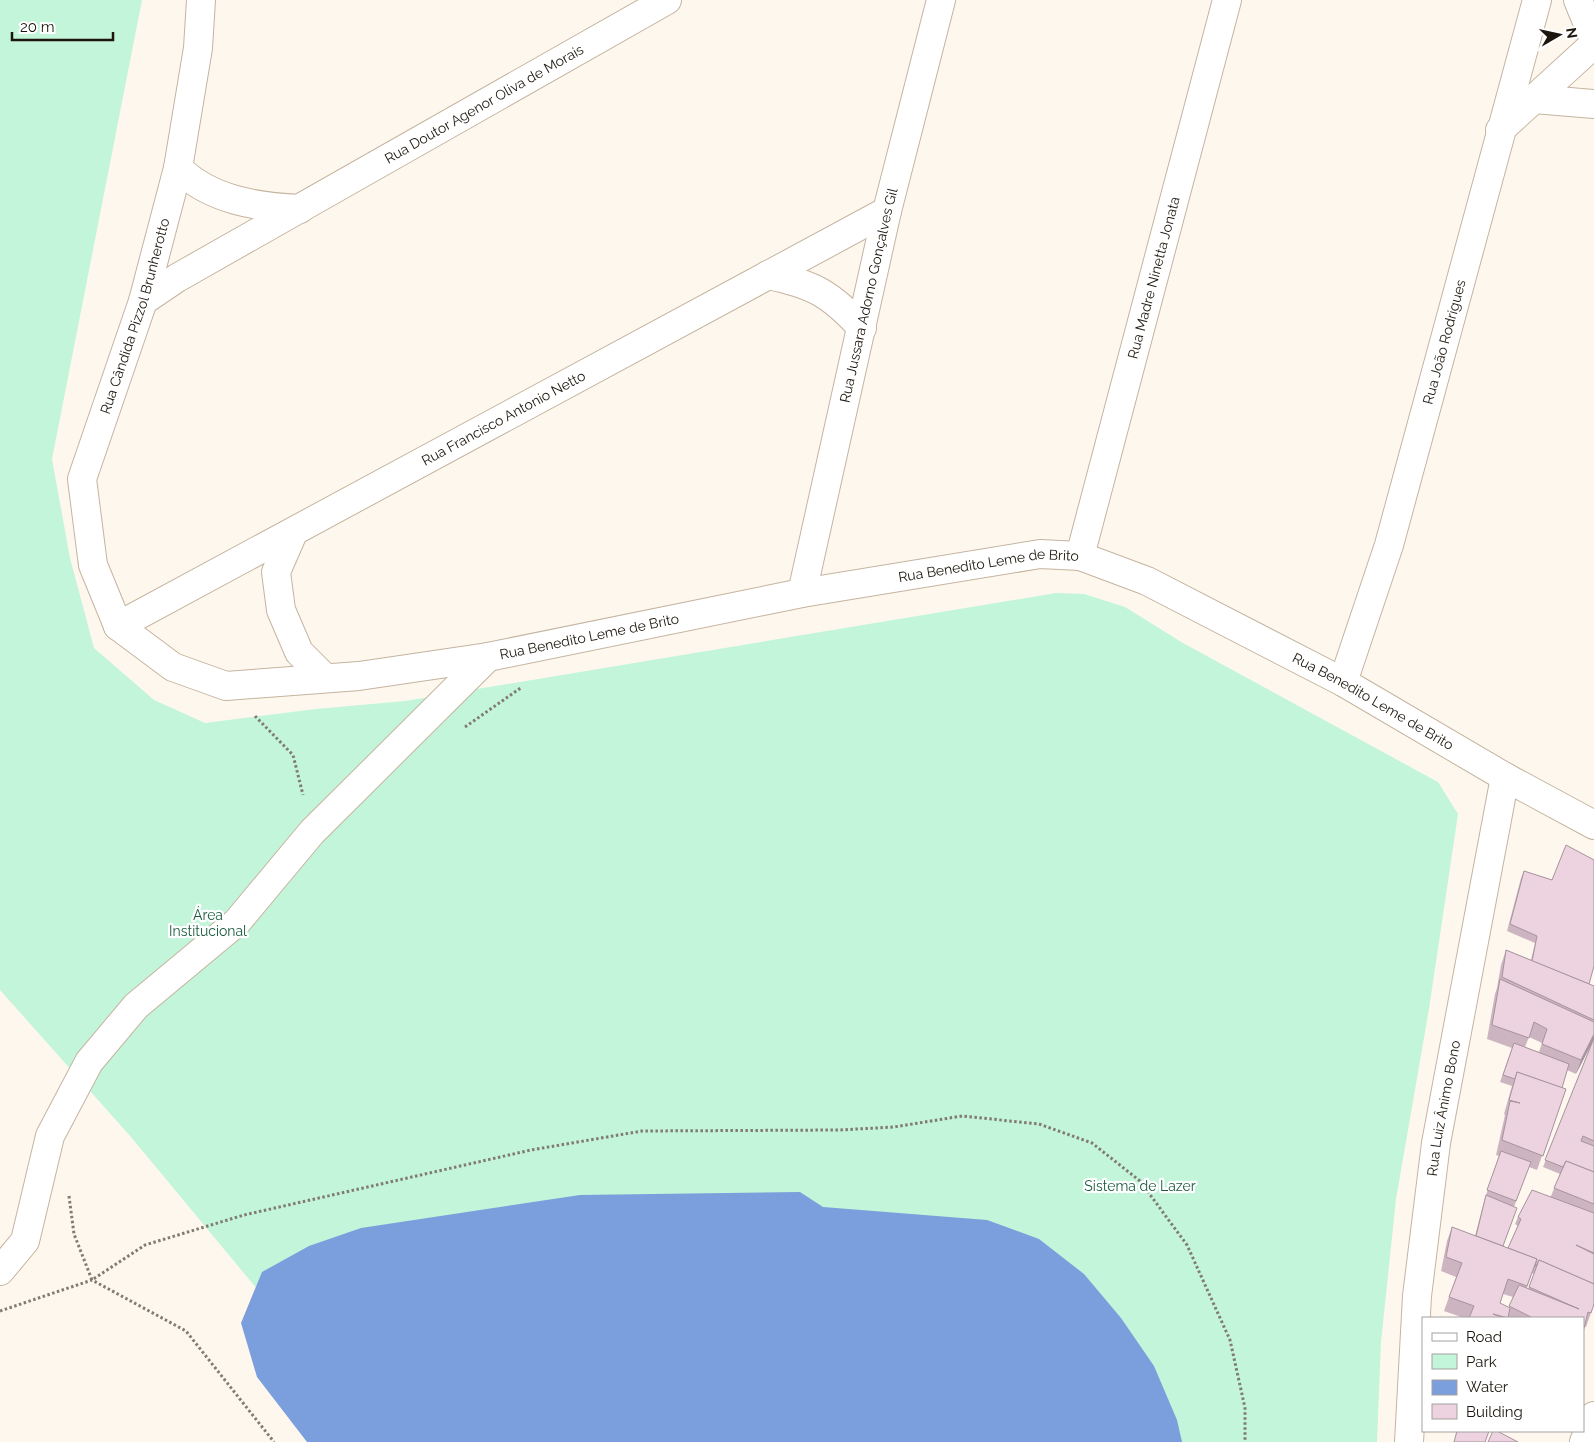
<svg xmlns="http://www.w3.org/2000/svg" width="1594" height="1442" font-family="Raleway,sans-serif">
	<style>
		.green { fill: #c2f5da }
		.water { fill: #7b9edd }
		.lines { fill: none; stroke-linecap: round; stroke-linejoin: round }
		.minor-casing { stroke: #c5b49f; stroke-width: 30 }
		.path { stroke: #827b73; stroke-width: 3; stroke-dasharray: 2.5 2.5; stroke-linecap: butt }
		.minor { stroke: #fff; stroke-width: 28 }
		.wall { fill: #ccb5c1; fill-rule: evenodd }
		.shaded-wall { fill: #a6939d }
		.building { fill: #edd2e0; stroke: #a6939d }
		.labels { text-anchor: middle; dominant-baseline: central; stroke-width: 4.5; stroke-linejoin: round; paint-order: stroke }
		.street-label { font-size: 14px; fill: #1c160e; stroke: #fff }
		.park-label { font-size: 14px; fill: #1b5b40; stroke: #fff }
	</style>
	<rect width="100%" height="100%" fill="#fef7ee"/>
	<!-- green -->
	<path class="green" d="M0,0H142L52,459L70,558L94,648L154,700L205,723L316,709L405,701L1056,593L1084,594L1125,607L1183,643L1438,782L1458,814L1429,1009L1396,1199L1381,1342L1377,1442H384L131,1137L0,990Z"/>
	<!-- water -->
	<path class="water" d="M800,1192L823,1207L987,1220L1039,1239L1084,1274L1121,1318L1154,1366L1177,1420L1182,1442H307L257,1377L241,1323L262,1272L309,1246L361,1228L580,1195Z"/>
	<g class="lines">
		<!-- minor casing -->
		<g class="minor-casing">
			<g id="minor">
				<path d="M1578,0L1594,39"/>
				<path d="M1534,99L1594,104"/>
				<path d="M1500,130L1594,44"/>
				<path d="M178,168C210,200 257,207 300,209"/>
				<path d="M768,275C813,284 831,294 862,328"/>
				<path id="s1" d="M143,301L177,278L667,0"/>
				<path d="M293,533L276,572L281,610L299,652L325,678"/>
				<path id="s2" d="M1080,556L1227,0"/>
				<path id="s3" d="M802,593L887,211L941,0"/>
				<path id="s4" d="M118,626L173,667L226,686L359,676L488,657L802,593L1040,554L1080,556L1147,581L1343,682L1505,777L1594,825"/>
				<path id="s5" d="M118,626L887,211"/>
				<path id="s6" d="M118,626L93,565L82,479L143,301L178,168L198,48L201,0"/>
				<path id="s7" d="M1343,682L1389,545L1537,0"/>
				<path d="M0,1271L25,1241L50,1136L89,1062L136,1006L237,922L312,832L488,657"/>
				<path id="s8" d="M1409,1442L1417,1296L1436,1143L1505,777"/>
				<path d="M1584,1442L1594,1416"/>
			</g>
		</g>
		<!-- path -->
		<g class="path">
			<path d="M255,716L293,755L303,795"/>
			<path d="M465,727L522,687"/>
			<path d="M69,1196L74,1234L92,1280L145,1245L244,1215L531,1150L642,1131L839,1130L894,1127L962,1116L1039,1124L1092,1143L1140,1181L1187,1245L1230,1340L1245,1408V1442"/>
			<path d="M0,1311L92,1280L186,1331L274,1442"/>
		</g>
		<!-- minor -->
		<use href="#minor" class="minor"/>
	</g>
	<!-- wall -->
	<path class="wall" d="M1594,860V968H1593L1589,984L1594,986V1304L1586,1327H1584L1583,1318H1464L1444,1311L1456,1277L1441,1271L1447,1241L1452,1227L1475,1236L1485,1198L1499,1156L1496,1155L1505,1115L1504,1114L1512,1086L1500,1082L1512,1048L1487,1039L1495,994L1497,988L1501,965L1506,950L1531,960L1535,943L1507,931L1521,878L1524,871L1552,880ZM1529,1037L1542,1043L1539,1052L1525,1047ZM1591,1045L1543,1167L1560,1174L1551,1196L1518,1217L1515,1224L1518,1226L1508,1248L1503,1246L1514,1207L1529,1167L1537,1170L1566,1089L1562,1088L1567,1070L1576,1074ZM1532,1273L1534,1274L1528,1289L1527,1288ZM1503,1294L1513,1297L1509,1308L1500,1303Z"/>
	<!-- shaded-wall -->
	<path class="shaded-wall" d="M1594,1034V1039L1576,1074L1581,1060Z"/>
	<!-- building -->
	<g class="building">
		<path d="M1566,845L1594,860V966L1589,984L1532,961L1537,936L1510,924L1524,871L1552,880Z"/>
		<path d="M1506,950L1594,986V1020L1502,977Z"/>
		<path d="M1500,979L1594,1022V1034L1581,1060L1542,1044L1547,1029L1534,1022L1529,1038L1492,1025Z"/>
		<path d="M1594,1038V1141L1583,1136L1581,1141L1594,1146V1172L1566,1161L1563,1167L1545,1160Z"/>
		<path d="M1514,1043L1569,1064L1562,1088L1517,1072L1515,1079L1503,1075Z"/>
		<path d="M1517,1072L1566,1089L1543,1156L1502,1140L1510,1101L1520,1103L1509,1100Z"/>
		<path d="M1501,1151L1531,1162L1516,1201L1487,1190Z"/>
		<path d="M1566,1161L1594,1172V1204L1554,1188Z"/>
		<path d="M1532,1190L1594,1213V1253L1576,1245L1594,1254V1284L1539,1260L1536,1266H1535L1537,1259L1508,1248L1521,1219L1518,1217Z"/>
		<path d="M1486,1195L1517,1208L1503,1246L1476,1236Z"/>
		<path d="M1452,1227L1537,1259L1527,1286L1508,1279L1500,1303L1510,1308L1508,1318L1493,1314L1504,1318H1469L1474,1306L1449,1297L1462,1263L1446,1257Z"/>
		<path d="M1539,1260L1594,1284V1304L1591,1313L1588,1312L1583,1332V1318H1533L1509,1306L1519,1285L1579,1309L1529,1287Z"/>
		<path d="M1457,1431H1489L1485,1442H1454Z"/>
		<path d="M1493,1431H1497L1518,1442H1488Z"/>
	</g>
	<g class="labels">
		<!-- street labels -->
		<g class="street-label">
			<text stroke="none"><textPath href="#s1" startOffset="394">Rua Doutor Agenor Oliva de Morais</textPath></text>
			<text stroke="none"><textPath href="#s2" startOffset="288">Rua Madre Ninetta Jonata</textPath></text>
			<text stroke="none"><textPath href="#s3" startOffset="305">Rua Jussara Adorno Gonçalves Gil</textPath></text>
			<text stroke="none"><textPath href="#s6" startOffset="324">Rua Cândida Pizzol Brunherotto</textPath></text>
			<text stroke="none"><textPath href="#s7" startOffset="355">Rua João Rodrigues</textPath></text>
			<text stroke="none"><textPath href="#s5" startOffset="438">Rua Francisco Antonio Netto</textPath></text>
			<text stroke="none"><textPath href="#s4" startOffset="898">Rua Benedito Leme de Brito</textPath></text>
			<text stroke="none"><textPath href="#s4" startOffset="492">Rua Benedito Leme de Brito</textPath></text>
			<text stroke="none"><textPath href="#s4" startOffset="1318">Rua Benedito Leme de Brito</textPath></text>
			<text stroke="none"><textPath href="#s8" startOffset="336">Rua Luiz Ânimo Bono</textPath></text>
		</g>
		<!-- park labels -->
		<g class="park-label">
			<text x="208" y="915">Área<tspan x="208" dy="16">Institucional</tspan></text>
			<text x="1140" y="1186">Sistema de Lazer</text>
		</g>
	</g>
	<!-- legend -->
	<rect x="1422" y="1317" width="162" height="115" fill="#ffffff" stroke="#a4a29f"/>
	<rect x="1432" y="1333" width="25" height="8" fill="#ffffff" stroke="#a4a29f"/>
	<text x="1466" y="1342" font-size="15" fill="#1c160e">Road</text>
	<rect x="1432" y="1354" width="25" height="15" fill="#c2f5da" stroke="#a4a29f"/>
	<text x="1466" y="1367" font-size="15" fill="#1c160e">Park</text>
	<rect x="1432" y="1380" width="25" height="15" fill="#7b9edd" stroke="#a4a29f"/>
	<text x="1466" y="1392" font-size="15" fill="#1c160e">Water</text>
	<rect x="1432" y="1404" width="25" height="15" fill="#edd2e0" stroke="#a4a29f"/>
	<text x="1466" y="1417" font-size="15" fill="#1c160e">Building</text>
	<!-- north arrow -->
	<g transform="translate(1559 35) rotate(81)" stroke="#ffffff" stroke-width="4" paint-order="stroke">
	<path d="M0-4L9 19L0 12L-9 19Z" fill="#1c160e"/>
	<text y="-8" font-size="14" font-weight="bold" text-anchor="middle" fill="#1c160e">N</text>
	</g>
	<!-- scale -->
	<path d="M12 32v8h101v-8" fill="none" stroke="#1c160e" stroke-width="2.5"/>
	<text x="20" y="32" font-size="15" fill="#1c160e" stroke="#ffffff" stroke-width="4" paint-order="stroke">20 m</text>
</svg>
